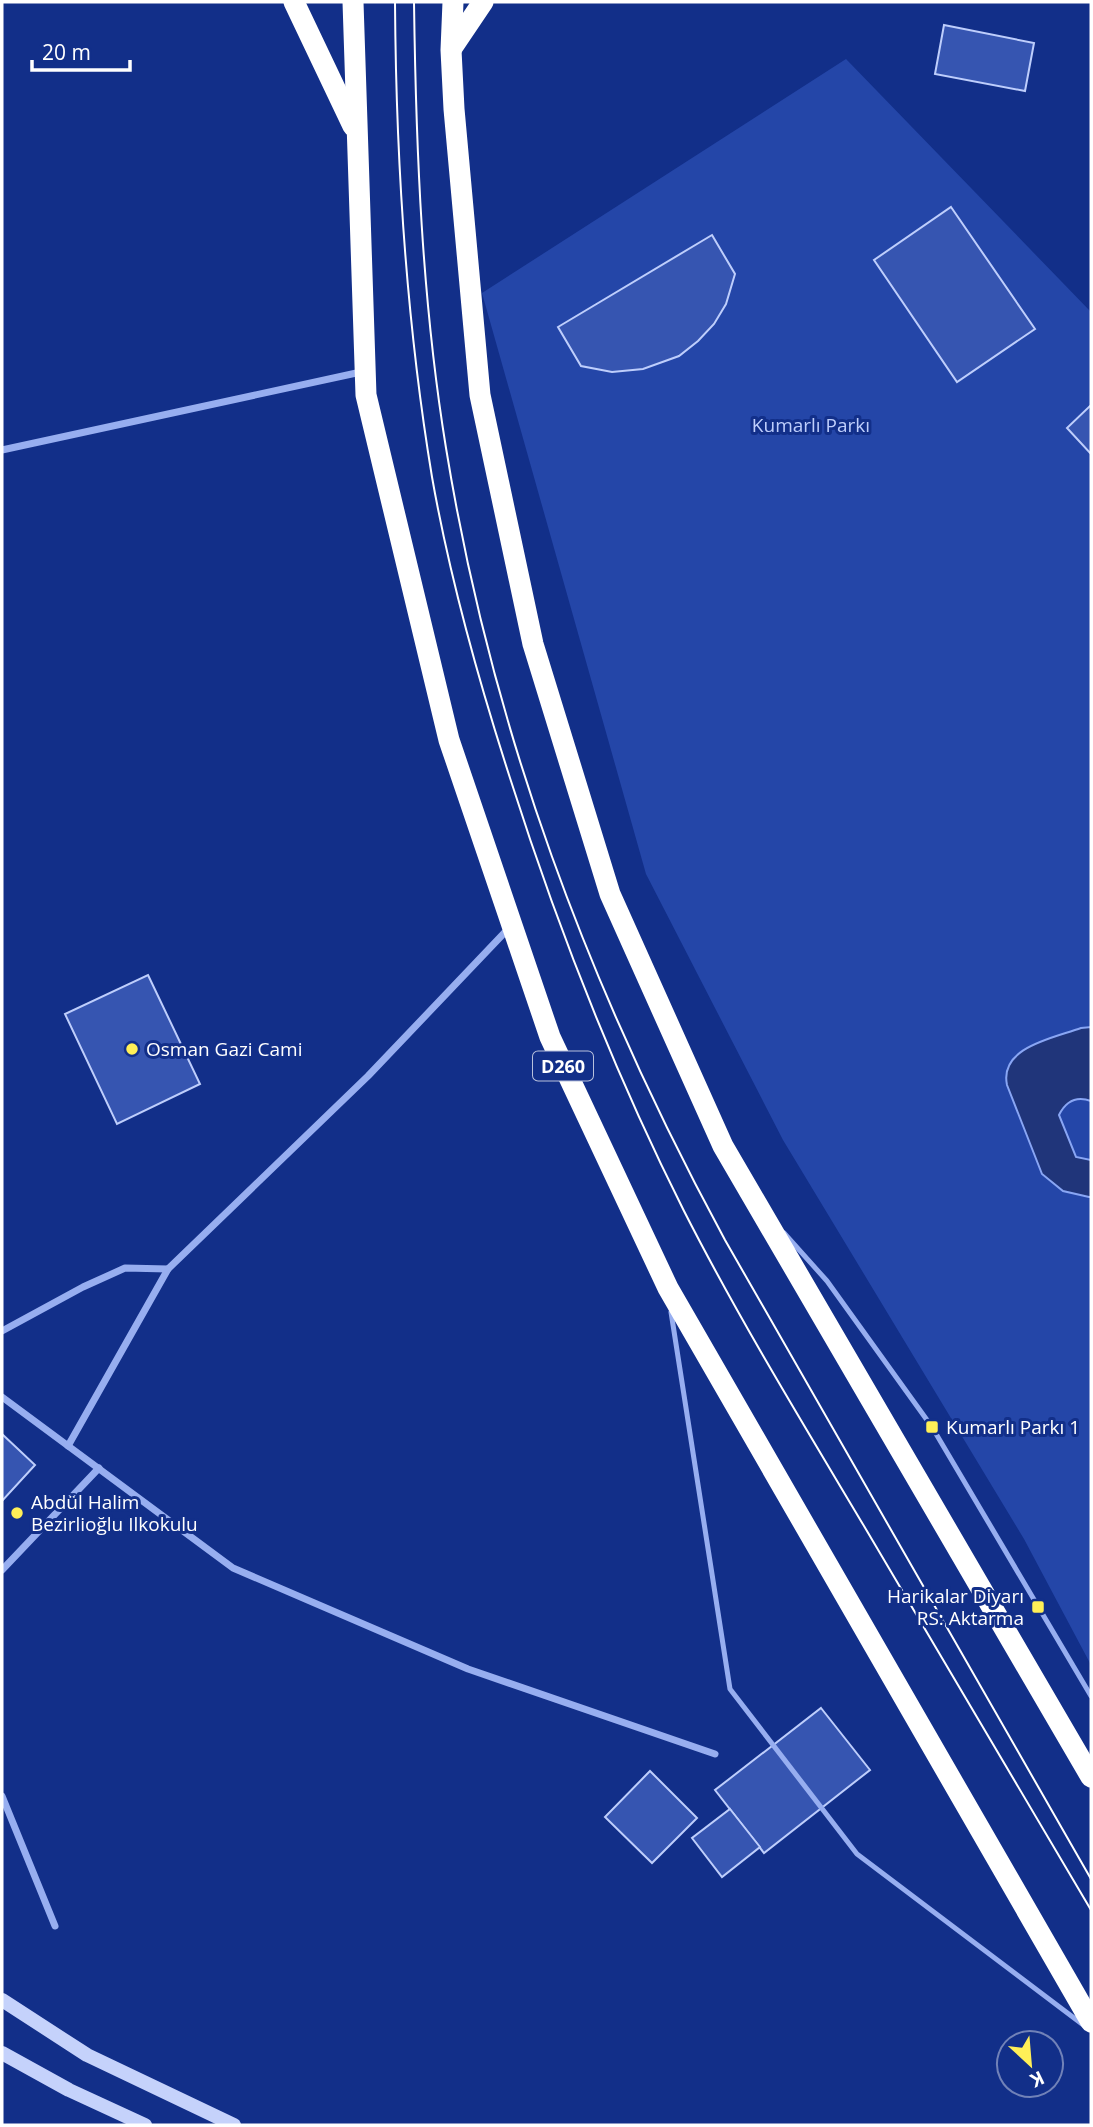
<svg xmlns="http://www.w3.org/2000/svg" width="1093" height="2127" font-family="'Open Sans',sans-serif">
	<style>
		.green { fill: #2446a8 }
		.water { fill: #20357a; stroke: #89a6f4; stroke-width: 2 }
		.building { fill: #3655b1; stroke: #becefc; stroke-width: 2 }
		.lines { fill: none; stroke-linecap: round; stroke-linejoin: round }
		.lane { stroke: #97aef0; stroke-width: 5 }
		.street { stroke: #97aef0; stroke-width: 7 }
		.secondary { stroke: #c5d2fb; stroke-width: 14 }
		.highway { stroke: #fff; stroke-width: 21 }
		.tram { stroke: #fff; stroke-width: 2 }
		.poi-dot { fill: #ffef57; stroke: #122f89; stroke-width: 2.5 }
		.labels { text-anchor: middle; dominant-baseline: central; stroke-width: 6; stroke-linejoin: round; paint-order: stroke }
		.shield { fill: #122f89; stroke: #b8c1dc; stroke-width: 2 }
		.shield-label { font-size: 18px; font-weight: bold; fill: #fff }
		.park-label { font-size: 19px; fill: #becefc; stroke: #122f89 }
		.poi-label { font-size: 19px; fill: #fff; stroke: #122f89; text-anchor: start }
	</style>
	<rect width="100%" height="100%" fill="#122f89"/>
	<!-- green -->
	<path class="green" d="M846,59L1091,312V1665L1024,1539L783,1140L646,874L482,293Z"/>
	<!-- water -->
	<path class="water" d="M1091,1027V1101C1077,1096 1066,1101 1059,1115L1076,1157L1091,1160V1197H1089L1063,1191L1042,1174L1007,1085C999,1047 1054,1038 1081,1028Z"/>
	<!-- building -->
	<g class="building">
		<path d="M944,25L1034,43L1025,91L935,74Z"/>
		<path d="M951,207L1035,329L957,382L874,260Z"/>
		<path d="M712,235L735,274L726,304L714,324L698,341L679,356L643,369L612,372L581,366L558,327Z"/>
		<path d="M1091,405V454L1067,428Z"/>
		<path d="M148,975L200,1084L117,1124L65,1014Z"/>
		<path d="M2,1434L35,1465L2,1501Z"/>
		<path d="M821,1708L870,1770L764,1853L715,1790Z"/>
		<path d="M650,1771L697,1818L652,1863L605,1817Z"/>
		<path d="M730,1809L760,1847L722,1877L692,1838Z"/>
	</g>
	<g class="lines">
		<!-- lane -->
		<g class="lane">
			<path d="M784,1233L827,1281L932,1427L1091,1696"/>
			<path d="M671,1312L730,1689L857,1854L1082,2024"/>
		</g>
		<!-- street -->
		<g class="street">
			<path d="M2,450L361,372"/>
			<path d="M2,1331L83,1287L125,1268L168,1269L368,1076L509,928"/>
			<path d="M2,1397L233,1568L468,1669L715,1754"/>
			<path d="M68,1446L168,1269"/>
			<path d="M2,1570L99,1468"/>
			<path d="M2,1796L55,1926"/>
		</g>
		<!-- secondary -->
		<g class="secondary">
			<path d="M2,2000L87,2055L234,2125"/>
			<path d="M2,2053L69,2090L145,2125"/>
		</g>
		<!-- highway -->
		<g class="highway">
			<path d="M294,2L353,126"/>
			<path d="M353,2L366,395L449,740L550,1037L668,1288L1091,2022"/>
			<path d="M453,2L451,50L454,109L480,395L533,644L610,894L723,1146L1091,1777"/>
			<path d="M452,48L483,2"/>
		</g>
		<!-- tram -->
		<g class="tram">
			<path d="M395,2C396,161 406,320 432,477C450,579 478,679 510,778C557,926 614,1072 684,1211C739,1319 802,1422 864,1526C940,1654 1015,1782 1091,1910"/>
			<path d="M414,2C416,151 422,301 446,448C492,731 589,989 725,1240L1091,1879"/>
		</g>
	</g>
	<!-- markers -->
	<g class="poi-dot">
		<circle cx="132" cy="1049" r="7"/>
		<rect x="925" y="1420" width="14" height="14" rx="3.5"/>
		<circle cx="17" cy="1513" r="7"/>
		<rect x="1031" y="1600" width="14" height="14" rx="3.5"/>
	</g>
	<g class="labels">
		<!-- shield labels -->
		<rect class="shield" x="533" y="1051.5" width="60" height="29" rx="5"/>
		<g class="shield-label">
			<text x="563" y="1066">D260</text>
		</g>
		<!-- park labels -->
		<g class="park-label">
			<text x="811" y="425">Kumarlı Parkı</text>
		</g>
		<!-- poi labels -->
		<g class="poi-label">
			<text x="146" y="1049">Osman Gazi Cami</text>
			<text x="946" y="1427">Kumarlı Parkı 1</text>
			<text x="31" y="1502">Abdül Halim<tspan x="31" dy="22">Bezirlioğlu Ilkokulu</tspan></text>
			<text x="1024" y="1596" text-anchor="end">Harikalar Diyarı<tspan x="1024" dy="22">RS: Aktarma</tspan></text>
		</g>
	</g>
	<!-- border -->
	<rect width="1093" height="2127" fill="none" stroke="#ffffff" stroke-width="7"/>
	<!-- north arrow -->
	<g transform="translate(1030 2064) rotate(154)"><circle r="33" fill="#122f89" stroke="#7182b8" stroke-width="2"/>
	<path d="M0-5L12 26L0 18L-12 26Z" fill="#ffef57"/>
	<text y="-10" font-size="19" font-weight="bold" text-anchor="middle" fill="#ffffff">K</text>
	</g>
	<!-- scale -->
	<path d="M32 60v10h98v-10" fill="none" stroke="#ffffff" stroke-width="3.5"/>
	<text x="42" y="60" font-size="21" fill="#ffffff" stroke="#122f89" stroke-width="5" paint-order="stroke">20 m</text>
</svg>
